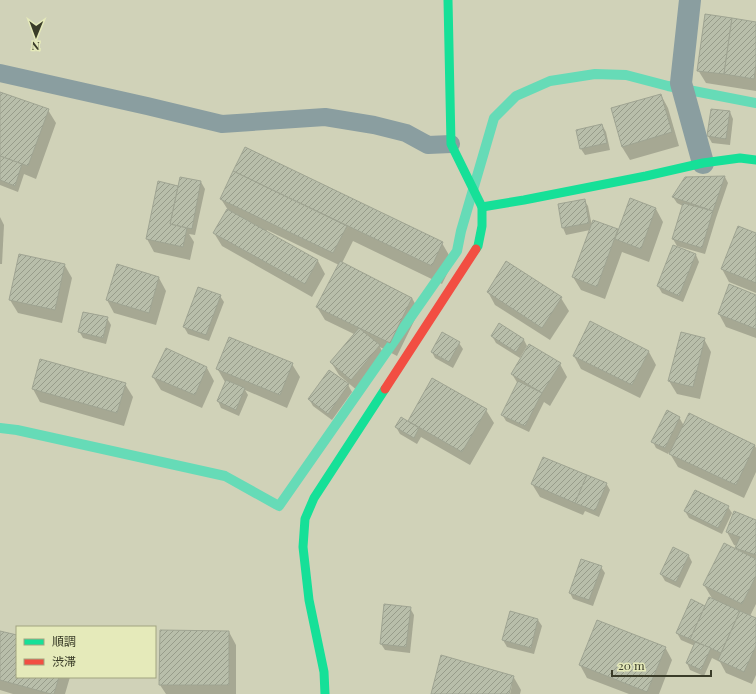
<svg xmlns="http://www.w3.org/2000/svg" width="756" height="694" font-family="'Playfair Display','Noto Sans JP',serif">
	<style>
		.shadow { fill: #0003 }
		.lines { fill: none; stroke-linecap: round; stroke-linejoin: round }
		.stream { stroke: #66dbb7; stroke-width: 10 }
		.building { fill: url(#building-hatch); stroke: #9fa492 }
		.lane { stroke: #8a9ea0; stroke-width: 18 }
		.street { stroke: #8a9ea0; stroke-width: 22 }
		.fast { stroke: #16e098; stroke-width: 9 }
		.jam { stroke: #f24e42; stroke-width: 9 }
	</style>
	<defs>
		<pattern id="building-hatch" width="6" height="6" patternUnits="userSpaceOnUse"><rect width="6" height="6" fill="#b8beaa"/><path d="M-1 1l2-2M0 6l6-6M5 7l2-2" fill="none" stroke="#979c8a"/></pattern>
	</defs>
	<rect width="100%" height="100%" fill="#d0d2b8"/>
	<!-- shadow -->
	<g class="shadow">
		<path d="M756,23V91L706,83L698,70Z"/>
		<path d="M0,95L48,110L56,123L36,179L24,174L18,192L0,185Z"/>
		<path d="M661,95L668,108L679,146L630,160L622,147Z"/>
		<path d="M730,112L733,119L730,145L712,143L708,136Z"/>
		<path d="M602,125L606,132L610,150L585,155L581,149Z"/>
		<path d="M245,149L442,243L453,262L442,284L353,241L342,263L412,298L419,311L397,356L380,347L386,359L359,392L339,375L331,362L354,334L325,320L317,307L339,265L267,230L266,232L318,261L325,274L312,297L222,246L214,233L228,210L221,199Z"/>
		<path d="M725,177L728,183L716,218L705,254L677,246L673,239L683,206L677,203L673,197Z"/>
		<path d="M201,182L205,189L195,235L189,234L194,242L190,260L154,252L147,239L177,187L178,189Z"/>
		<path d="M584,200L588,206L592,226L593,222L619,231L631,200L656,209L663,222L649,262L622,252L605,299L581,290L573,277L590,230L566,235L563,228L559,205Z"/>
		<path d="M0,217L4,225L2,264H0Z"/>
		<path d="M756,234V293L729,282L722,269Z"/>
		<path d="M674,246L696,255L699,262L683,302L662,293L658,286Z"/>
		<path d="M64,264L72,278L62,323L18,313L10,300Z"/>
		<path d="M118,265L159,278L166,291L156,325L114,313L107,300Z"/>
		<path d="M488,292L561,298L569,311L550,340L495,305Z"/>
		<path d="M220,296L224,302L209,341L188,334L184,327Z"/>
		<path d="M756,296V338L726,327L719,314Z"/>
		<path d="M107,318L111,325L106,344L83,338L79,331Z"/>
		<path d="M590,323L649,352L656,365L640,398L581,369L574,356Z"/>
		<path d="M492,336L524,340L527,346L520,358L496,343Z"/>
		<path d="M704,339L711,352L700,399L677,394L669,381Z"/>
		<path d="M459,343L463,349L453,368L435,358L432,352Z"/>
		<path d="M166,349L207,368L214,381L202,408L161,390L153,377Z"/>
		<path d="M41,360L125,384L133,397L124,426L40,402L33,389Z"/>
		<path d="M292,364L300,377L287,408L245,390L248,395L239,416L221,408L218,401L226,382H225L217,368Z"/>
		<path d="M560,364L567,377L550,406L544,402L529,432L506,421L502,414L518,384L512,374Z"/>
		<path d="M433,380L486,410L494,423L470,465L421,437L417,444L400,434L396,427L410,424L409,421Z"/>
		<path d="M347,383L352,392L332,420L313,406L309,399Z"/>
		<path d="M689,415L755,446L756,448V472L744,498L678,467L669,452L668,454L656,448L653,442L679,417L684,426Z"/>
		<path d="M606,483L610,490L599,517L585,511L583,515L540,497L532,484Z"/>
		<path d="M728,507L732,513L722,534L689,518L685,511Z"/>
		<path d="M756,521V604L750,616L756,619V675L752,684L726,673L720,662L712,658L704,676L690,670L687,663L695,646L681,640L677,633L713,600L704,585L739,551L737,548V546L734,545L727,532Z"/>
		<path d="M689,556L692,562L680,588L665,581L661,574Z"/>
		<path d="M601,567L605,573L593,606L573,599L570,593Z"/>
		<path d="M410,608L414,615L410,653L385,650L381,644Z"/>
		<path d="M538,620L542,626L534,654L507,647L503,640Z"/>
		<path d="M0,632L17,636V677H70L65,694H13L0,690Z"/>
		<path d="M229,632L236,645V694H166L160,685Z"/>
		<path d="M665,647L672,660L659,694H629L587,678L580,665Z"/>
		<path d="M513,676L521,690L520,694H510L512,685H510L508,694H432Z"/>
	</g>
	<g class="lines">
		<!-- stream -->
		<path class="stream" d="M0,428L17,430L225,476L279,506L457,251L461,231L494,118L516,96L550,81L595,74L626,75L668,86L756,103"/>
	</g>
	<!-- building -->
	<g class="building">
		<path d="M705,14L732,18L724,74L697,71Z"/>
		<path d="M732,18L756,22V64L754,79L724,74Z"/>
		<path d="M0,92L49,109L28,166L0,156Z"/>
		<path d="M661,94L672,132L622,147L611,108Z"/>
		<path d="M711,109L730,111L726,139L707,136Z"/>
		<path d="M602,124L607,143L580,149L576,130Z"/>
		<path d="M245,147L443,242L432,266L233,171Z"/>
		<path d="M0,156L22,164L15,186L0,180Z"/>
		<path d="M233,171L347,226L333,253L220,199Z"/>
		<path d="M725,176L713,211L672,197L685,177Z"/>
		<path d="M180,177L201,181L192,229L170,224Z"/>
		<path d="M158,181L178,186L170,224L187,228L183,247L146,239Z"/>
		<path d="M630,198L656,208L641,249L615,239Z"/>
		<path d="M585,199L589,223L562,228L558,204Z"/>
		<path d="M683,203L713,211L702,248L672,239Z"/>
		<path d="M227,209L318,260L305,284L213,233Z"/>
		<path d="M593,220L618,229L597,287L572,277Z"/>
		<path d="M738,226L756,233V283L721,269Z"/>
		<path d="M673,245L696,254L679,296L657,286Z"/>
		<path d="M19,254L65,264L55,310L9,300Z"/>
		<path d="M340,261L412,298L390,343L316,307Z"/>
		<path d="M506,261L562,297L542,328L487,292Z"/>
		<path d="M117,264L159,277L149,313L106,300Z"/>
		<path d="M729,284L756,295V329L718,314Z"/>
		<path d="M198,287L221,295L206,335L183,327Z"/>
		<path d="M83,312L108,317L103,338L78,332Z"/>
		<path d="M590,321L649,351L632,385L573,356Z"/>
		<path d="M499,323L524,339L516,352L491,336Z"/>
		<path d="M359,328L380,345L351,380L330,362Z"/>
		<path d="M442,332L460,342L449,362L431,352Z"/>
		<path d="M681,332L705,338L693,387L668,381Z"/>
		<path d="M229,337L293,363L280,395L216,369Z"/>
		<path d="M529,344L561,363L542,393L511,374Z"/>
		<path d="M166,348L207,367L195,395L152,377Z"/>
		<path d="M40,359L126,383L117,413L32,389Z"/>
		<path d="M329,370L349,384L328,414L308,399Z"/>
		<path d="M432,378L487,409L462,452L408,421Z"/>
		<path d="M226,380L245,388L236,410L217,401Z"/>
		<path d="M518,381L542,393L525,426L501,415Z"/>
		<path d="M667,410L680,417L665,448L651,442Z"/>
		<path d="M689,413L755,445L736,485L669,454Z"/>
		<path d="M401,417L419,428L414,438L395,427Z"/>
		<path d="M543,457L587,475L575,503L531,484Z"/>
		<path d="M587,475L607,483L595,511L575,503Z"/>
		<path d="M695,490L729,506L718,528L684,511Z"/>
		<path d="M734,511L756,520V555L735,548L740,537L726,532Z"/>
		<path d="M724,543L756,559V576L742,604L703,585Z"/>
		<path d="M673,547L689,555L676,582L660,574Z"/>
		<path d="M581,559L602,566L589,600L569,593Z"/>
		<path d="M709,597L740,611L721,653L690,639Z"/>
		<path d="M691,599L705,606L690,639L676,633Z"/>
		<path d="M384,604L411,607L406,647L380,644Z"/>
		<path d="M510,611L538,619L531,648L502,640Z"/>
		<path d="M740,611L756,618V646L744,672L718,660Z"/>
		<path d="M597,620L666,647L647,692L579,665Z"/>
		<path d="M160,630L229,631V685H159Z"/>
		<path d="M0,631L17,635V677H59L54,694H51L0,680Z"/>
		<path d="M695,642L711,648L701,670L686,663Z"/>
		<path d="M441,655L514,676L509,694H431Z"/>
	</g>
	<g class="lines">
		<!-- lane -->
		<path class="lane" d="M0,73L147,106L222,124L325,117L374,125L406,133L428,145L451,144"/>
		<!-- street -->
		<path class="street" d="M690,0L681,83L703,163"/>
		<!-- fast -->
		<g class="fast">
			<path d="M448,0L451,144L482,207V226L478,246L476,249"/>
			<path d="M482,207L524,200L646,176L703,163L740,158L756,160"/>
			<path d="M325,694L324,672L309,600L303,547L305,519L314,498L385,389"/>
		</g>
		<!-- jam -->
		<path class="jam" d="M385,389L476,249"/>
	</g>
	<!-- legend -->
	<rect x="16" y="626" width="140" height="52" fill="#e5eaba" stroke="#a1a480"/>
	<rect x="24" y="639" width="20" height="6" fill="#16e098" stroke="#a1a480"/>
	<text x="52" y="646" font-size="12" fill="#3a3c29">順調</text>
	<rect x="24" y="659" width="20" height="6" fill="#f24e42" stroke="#a1a480"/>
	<text x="52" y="666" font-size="12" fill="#3a3c29">渋滞</text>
	<!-- north arrow -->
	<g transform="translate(36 36) rotate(181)" stroke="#e5eaba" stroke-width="3" paint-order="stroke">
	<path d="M0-3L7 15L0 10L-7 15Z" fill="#3a3c29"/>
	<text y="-6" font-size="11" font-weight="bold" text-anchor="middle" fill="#3a3c29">N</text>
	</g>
	<!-- scale -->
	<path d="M612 670v6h99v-6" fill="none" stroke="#3a3c29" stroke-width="2"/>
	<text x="618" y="670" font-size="12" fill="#3a3c29" stroke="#e5eaba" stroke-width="3" paint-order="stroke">20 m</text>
</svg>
